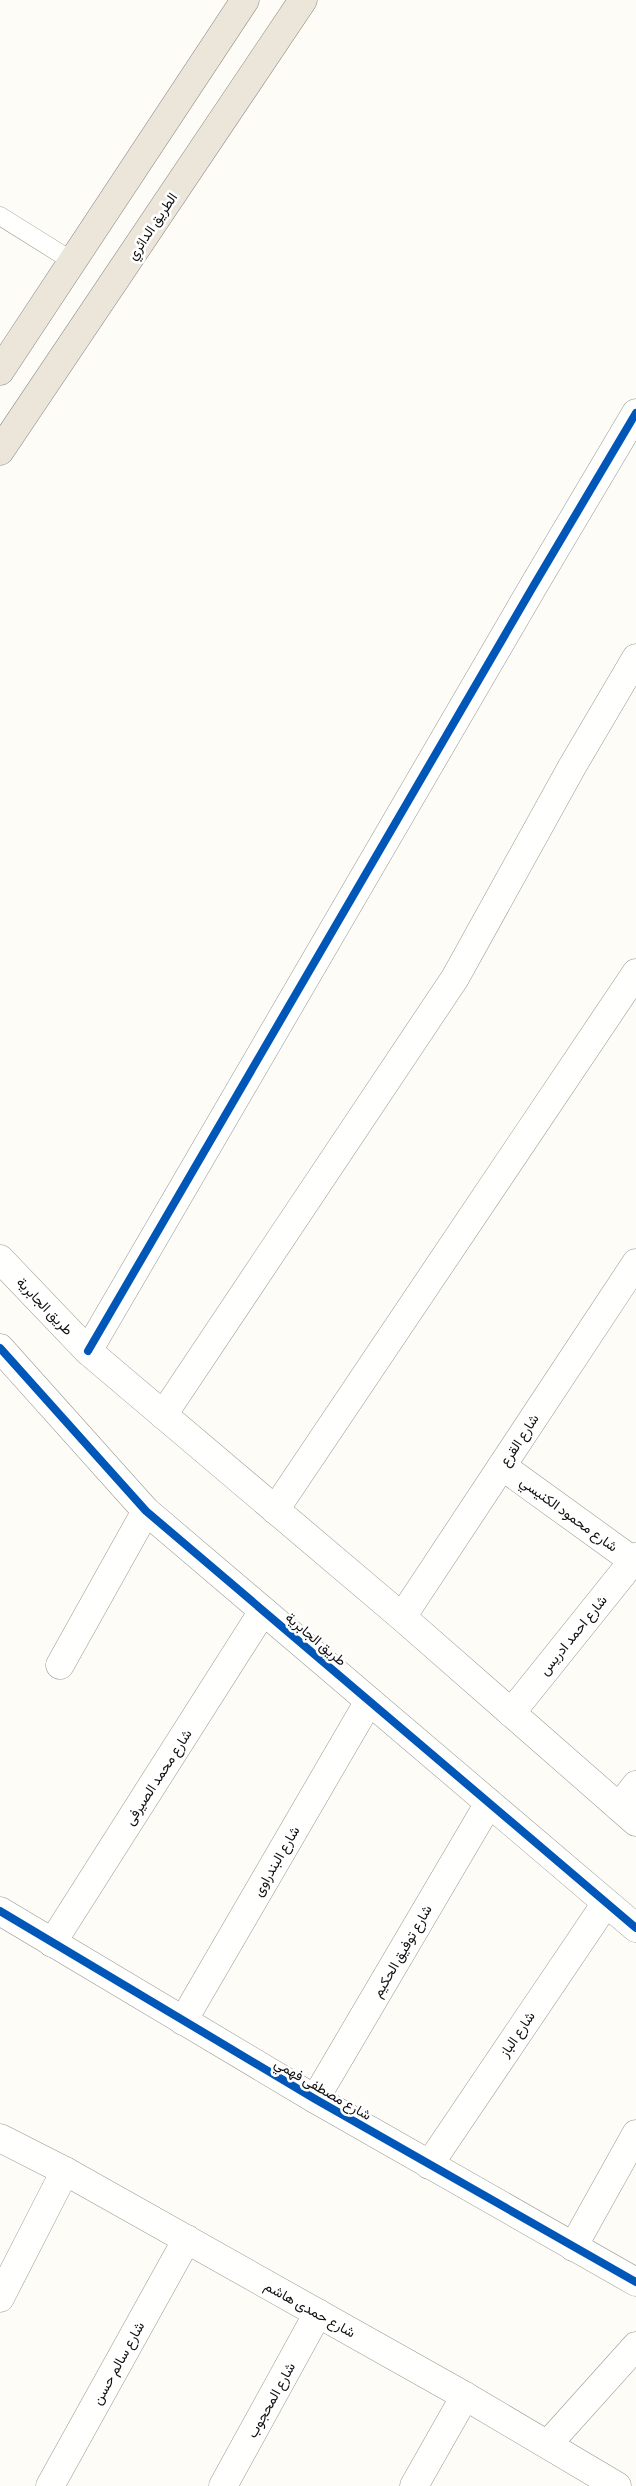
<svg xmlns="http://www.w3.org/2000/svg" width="636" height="2486" font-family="'Crimson Pro',Vazirmatn,serif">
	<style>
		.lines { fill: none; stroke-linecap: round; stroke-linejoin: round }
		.service-casing { stroke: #979795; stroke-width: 19 }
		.minor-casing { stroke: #979795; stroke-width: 29 }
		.tertiary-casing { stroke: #979795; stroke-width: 29 }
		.trunk-casing { stroke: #858482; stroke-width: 29 }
		.service { stroke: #fffffe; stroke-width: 18 }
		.minor { stroke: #fffffe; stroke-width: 28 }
		.tertiary { stroke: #fffffe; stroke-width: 28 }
		.trunk { stroke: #ece5da; stroke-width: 28 }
		.cycleway-casing { stroke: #fff; stroke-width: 11 }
		.cycleway { stroke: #0057b8; stroke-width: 8 }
		.labels { text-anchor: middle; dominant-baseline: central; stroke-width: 5; stroke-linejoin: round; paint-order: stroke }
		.street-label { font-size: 14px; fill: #111; stroke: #fff }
	</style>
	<rect width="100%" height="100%" fill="#fdfcf7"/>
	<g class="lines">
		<!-- service casing -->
		<g class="service-casing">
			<path id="service" d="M0,216L72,261"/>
		</g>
		<!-- minor casing -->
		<g class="minor-casing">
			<g id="minor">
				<path d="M88,1351L534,585L636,413"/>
				<path d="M163,1415L455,978L573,765L636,658"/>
				<path d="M502,1466L636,1563"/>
				<path d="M275,1510L636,973"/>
				<path d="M402,1617L636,1263"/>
				<path d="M60,1665L146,1511"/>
				<path d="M511,1713L636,1557"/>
				<path d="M619,1807L636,1785"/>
				<path d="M0,1911L315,2099L636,2282"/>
				<path d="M52,1943L263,1611"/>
				<path d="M183,2021L369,1701"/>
				<path d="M315,2099L489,1803"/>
				<path d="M0,2138L65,2171L465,2396L617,2486"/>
				<path d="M429,2165L606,1903"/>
				<path d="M573,2247L636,2134"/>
				<path d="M0,2298L65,2171"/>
				<path d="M548,2444L636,2346"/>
				<path d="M50,2486L187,2239"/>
				<path d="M223,2486L318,2313"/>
				<path d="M414,2486L465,2396"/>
			</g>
		</g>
		<!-- tertiary casing -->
		<g class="tertiary-casing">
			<g id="tertiary">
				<path d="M0,1259L88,1351L402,1617L636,1822"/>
				<path d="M0,1348L146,1511L636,1928"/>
			</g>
		</g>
		<!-- trunk casing -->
		<g class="trunk-casing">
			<g id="trunk">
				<path d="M0,371L245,0"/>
				<path d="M0,451L303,0"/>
			</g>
		</g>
		<!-- service -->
		<use href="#service" class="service"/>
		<!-- minor -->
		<use href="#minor" class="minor"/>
		<!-- tertiary -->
		<use href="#tertiary" class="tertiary"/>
		<!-- trunk -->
		<use href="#trunk" class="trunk"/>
		<!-- cycleway casing -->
		<g class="cycleway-casing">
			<g id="cycleway">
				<path d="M0,1348L146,1511L636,1928"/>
				<path d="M88,1351L534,585L636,413"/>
				<path d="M0,1911L315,2099L636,2282"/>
			</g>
		</g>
		<!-- cycleway -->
		<use href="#cycleway" class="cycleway"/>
	</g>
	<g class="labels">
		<!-- street labels -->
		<g class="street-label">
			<text transform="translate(152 226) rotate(-56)">الطريق الدائري</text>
			<text transform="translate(45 1306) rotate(46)">طريق الجابرية</text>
			<text transform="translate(519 1440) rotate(-57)">شارع القرع</text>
			<text transform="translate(569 1514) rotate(36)">شارع محمود الكنيسي</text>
			<text transform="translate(573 1635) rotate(-51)">شارع احمد ادريس</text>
			<text transform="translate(316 1639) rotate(40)">طريق الجابرية</text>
			<text transform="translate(158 1777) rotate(-57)">شارع محمد الصيرفى</text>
			<text transform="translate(276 1861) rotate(-60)">شارع البندراوى</text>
			<text transform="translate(402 1951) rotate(-60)">شارع توفيق الحكيم</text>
			<text transform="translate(517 2034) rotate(-56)">شارع الباز</text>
			<text transform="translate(323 2089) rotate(30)">شارع مصطفى فهمي</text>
			<text transform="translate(310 2309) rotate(29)">شارع حمدى هاشم</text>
			<text transform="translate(118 2363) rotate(-61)">شارع سالم حسن</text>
			<text transform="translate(271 2400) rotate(-61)">شارع المحجوب</text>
		</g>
	</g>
</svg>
